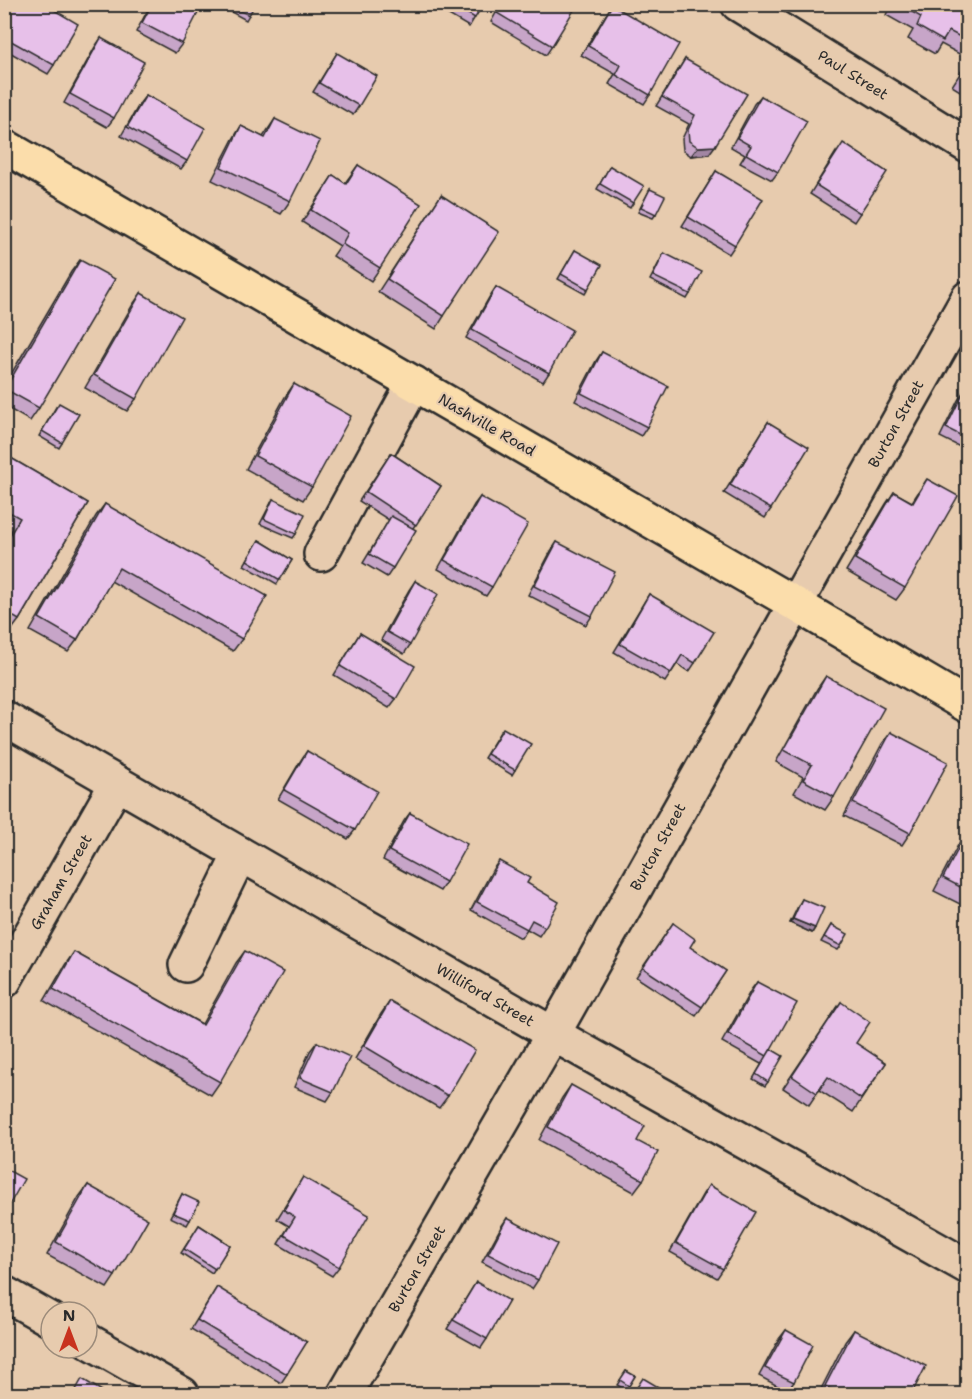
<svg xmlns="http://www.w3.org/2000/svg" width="972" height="1399" font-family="'Shantell Sans',sans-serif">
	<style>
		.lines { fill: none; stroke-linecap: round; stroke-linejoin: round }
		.minor-casing { stroke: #2b2b2b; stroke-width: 38 }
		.major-casing { stroke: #2b2b2b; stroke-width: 38 }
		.minor { stroke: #e7cbae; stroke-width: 33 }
		.major { stroke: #fbddab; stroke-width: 33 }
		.wall { fill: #c7a5c8; stroke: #2b2b2b; stroke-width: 1.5 }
		.shaded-wall { fill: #a286a3; stroke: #2b2b2b; stroke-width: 1.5 }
		.building { fill: #e7c0e9; stroke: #2b2b2b; stroke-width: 1.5 }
		.labels { text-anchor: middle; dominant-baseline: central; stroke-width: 4.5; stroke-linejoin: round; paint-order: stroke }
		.street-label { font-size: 15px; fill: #2b2b2b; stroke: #e7cbae }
	</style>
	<rect width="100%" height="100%" fill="#e7cbae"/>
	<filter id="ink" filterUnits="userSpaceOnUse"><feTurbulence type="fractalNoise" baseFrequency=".0167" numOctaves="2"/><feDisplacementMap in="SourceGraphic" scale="12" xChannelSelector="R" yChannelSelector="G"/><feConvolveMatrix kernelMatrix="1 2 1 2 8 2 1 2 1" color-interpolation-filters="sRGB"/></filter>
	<g filter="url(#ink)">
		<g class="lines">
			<!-- minor casing -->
			<g class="minor-casing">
				<g id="minor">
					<path d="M738,4L968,146"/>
					<path d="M321,554L414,383"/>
					<path d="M4,718L553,1034L968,1267"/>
					<path d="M186,965L240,854"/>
					<path d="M4,981L117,783"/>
					<path d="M4,1293L51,1320"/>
					<path d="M87,1340L182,1394"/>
					<path d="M345,1394L553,1034L968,298"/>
				</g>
			</g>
			<!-- major casing -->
			<g class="major-casing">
				<path id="major" d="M4,146L795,604L968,706"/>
			</g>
			<!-- minor -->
			<use href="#minor" class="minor"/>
			<!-- major -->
			<use href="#major" class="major"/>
		</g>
		<!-- wall -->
		<g class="wall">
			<path d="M4,4L54,65L48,74L4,49Z"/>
			<path d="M151,4L176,6L177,4H192L182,44L175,53L136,32Z"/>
			<path d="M235,4H255L246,20L231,12Z"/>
			<path d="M430,4H483L469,27Z"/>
			<path d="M501,4H565L552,46L546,55L491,22Z"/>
			<path d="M891,4H968V50L963,56L941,44L935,54L908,39L913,30L886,15Z"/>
			<path d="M612,5L650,95L644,104L609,84L615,74L581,55Z"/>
			<path d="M101,38L114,118L107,127L64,103L95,47Z"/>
			<path d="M337,53L359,106L353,115L313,92Z"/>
			<path d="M685,59L709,154L691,156L683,150L682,139L689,124L656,106Z"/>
			<path d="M968,61V96L952,86Z"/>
			<path d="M146,95L187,161L181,169L121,136L140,103Z"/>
			<path d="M761,96L778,172L772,180L740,163L745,155L731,147L754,104Z"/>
			<path d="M275,119L290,201L281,214L212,180L233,139L241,126L263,137Z"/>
			<path d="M836,152L860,213L854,222L810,194Z"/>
			<path d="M358,165L380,268L371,281L333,256L340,246L302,222L333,175L345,183Z"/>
			<path d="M610,166L633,203L630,208L597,189Z"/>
			<path d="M716,171L735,245L729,254L682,226Z"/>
			<path d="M650,189L656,214L653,218L638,212Z"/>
			<path d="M441,195L444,316L436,329L378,292Z"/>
			<path d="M575,250L588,289L585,294L558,279Z"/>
			<path d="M664,253L690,294L687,299L650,280Z"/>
			<path d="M80,260L39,408L30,421L4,406V386L71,272Z"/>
			<path d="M496,287L549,373L543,382L466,338L490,296Z"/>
			<path d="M141,293L136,399L127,411L85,388L132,306Z"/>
			<path d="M602,352L647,427L641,436L575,401L596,361Z"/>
			<path d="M294,384L312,487L303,500L246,469L285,397Z"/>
			<path d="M964,391L968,393V451L940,437L958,400Z"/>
			<path d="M56,407L62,443L59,448L39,436Z"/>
			<path d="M768,422L771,509L765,518L724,493Z"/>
			<path d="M391,453L441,486L413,528L393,568L387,577L363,563L389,520L359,501Z"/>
			<path d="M4,454L88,503L19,620L10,632L4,629V542L11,530L4,527Z"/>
			<path d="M927,479L905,588L896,600L846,571L886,504L894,492L912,502Z"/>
			<path d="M480,497L492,587L486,596L438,569L474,505Z"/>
			<path d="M273,499L296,534L293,538L260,524Z"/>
			<path d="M105,504L242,639L233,651L111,581L77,640L68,652L30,631L96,516Z"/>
			<path d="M259,540L292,560L277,584L244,565Z"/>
			<path d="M557,542L592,616L586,625L528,595L551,551Z"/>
			<path d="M415,581L410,645L404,654L381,640L409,590Z"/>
			<path d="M649,594L695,663L689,672L677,664L665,682L614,652Z"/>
			<path d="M360,633L396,699L389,708L334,675Z"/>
			<path d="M826,676L834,797L825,810L794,793L803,777L776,762L817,689Z"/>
			<path d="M500,732L515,770L512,775L484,758Z"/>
			<path d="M891,732L910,833L902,845L844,816L882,744Z"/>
			<path d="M307,751L355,830L348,839L278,799L301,760Z"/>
			<path d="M410,813L446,882L440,891L383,860L404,821Z"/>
			<path d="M968,826V908L934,891Z"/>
			<path d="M499,861L527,883L545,927L539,936L527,929L521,938L471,910L493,869Z"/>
			<path d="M802,899L815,928L812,933L790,923L799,904Z"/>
			<path d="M673,923L690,947L726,971L696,1016L636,977Z"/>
			<path d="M831,925L841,946L838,950L821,942Z"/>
			<path d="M245,951L220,1082L211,1095L44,1001L65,965L74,952L202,1024L236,963Z"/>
			<path d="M757,982L771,1049L768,1082L765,1086L753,1079L763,1062L761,1064L722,1042L751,990Z"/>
			<path d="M390,1001L448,1096L439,1108L355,1059L381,1014Z"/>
			<path d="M841,1002L856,1043L886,1063L853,1112L819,1090L809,1105L783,1088Z"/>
			<path d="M317,1042L333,1092L327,1101L294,1087L310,1051Z"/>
			<path d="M571,1085L637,1141L643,1180L634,1192L539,1140L562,1098Z"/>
			<path d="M303,1177L339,1267L332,1276L278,1244L289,1226L277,1219Z"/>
			<path d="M88,1185L115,1276L107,1288L47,1255L79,1197Z"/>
			<path d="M709,1185L723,1269L717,1278L670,1252L703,1194Z"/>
			<path d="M182,1194L190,1220L187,1225L170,1217Z"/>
			<path d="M507,1218L538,1280L532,1289L482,1262L501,1227Z"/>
			<path d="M199,1225L230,1245L212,1273L181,1253Z"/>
			<path d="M476,1282L487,1339L481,1348L447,1329Z"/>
			<path d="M217,1287L287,1374L281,1383L191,1329Z"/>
			<path d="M786,1330L794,1382L787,1391L759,1376L779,1339Z"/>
			<path d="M854,1330L911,1395H818L845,1342Z"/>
			<path d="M626,1371L635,1376L626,1390L617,1385Z"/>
		</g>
		<!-- shaded-wall -->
		<g class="shaded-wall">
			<path d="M715,146L709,154L691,156L698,147Z"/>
			<path d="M793,919L815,928L812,933L790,923Z"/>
		</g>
		<!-- building -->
		<g class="building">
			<path d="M4,4H44L78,24L54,65L4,37Z"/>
			<path d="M152,4H172L177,7L178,4H192L200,9L182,44L142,23Z"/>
			<path d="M236,4H255L249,15L234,8Z"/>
			<path d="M451,4H483L475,18Z"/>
			<path d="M502,4H565L574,10L552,46L497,13Z"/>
			<path d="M898,4H968V41L949,31L943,41L917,26L921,17Z"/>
			<path d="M612,5L679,44L650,95L616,75L621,65L588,46Z"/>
			<path d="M101,38L144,62L114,118L70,94Z"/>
			<path d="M337,53L377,76L359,106L319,83Z"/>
			<path d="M685,59L747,94L715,146L698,147L689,141L688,130L695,115L662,97Z"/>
			<path d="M968,62V77L960,73Z"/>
			<path d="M146,95L205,128L187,161L127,127Z"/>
			<path d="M761,96L807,121L778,172L746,154L751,146L737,138Z"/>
			<path d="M275,119L320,141L290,201L221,167L241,126L265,138Z"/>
			<path d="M843,143L887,172L860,213L816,185Z"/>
			<path d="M358,165L421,204L380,268L342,244L348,233L311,210L333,175L346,184Z"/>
			<path d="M610,166L644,186L633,203L600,184Z"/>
			<path d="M716,171L763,199L735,245L688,217Z"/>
			<path d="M650,189L665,196L656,214L641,207Z"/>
			<path d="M441,195L499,232L444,316L387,279Z"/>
			<path d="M575,250L602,265L588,289L561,274Z"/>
			<path d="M664,253L702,272L690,294L653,276Z"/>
			<path d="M80,260L115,279L39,408L5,389Z"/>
			<path d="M496,287L572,330L549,373L472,330Z"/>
			<path d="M141,293L182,317L136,399L94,375Z"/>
			<path d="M602,352L668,386L647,427L581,393Z"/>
			<path d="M294,384L351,416L312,487L255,456Z"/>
			<path d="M964,391L968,393V439L946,428Z"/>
			<path d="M59,403L79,414L62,443L42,431Z"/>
			<path d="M768,422L809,447L771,509L730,485Z"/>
			<path d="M391,453L441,486L416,525L366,492Z"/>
			<path d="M4,454L88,503L19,620L4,611V545L20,518L4,509Z"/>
			<path d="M927,479L958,496L905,588L855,559L894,492L913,503Z"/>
			<path d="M480,497L528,524L492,587L444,560Z"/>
			<path d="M273,499L305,514L296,534L264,519Z"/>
			<path d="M105,504L267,596L242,639L119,568L77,640L39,618Z"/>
			<path d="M391,516L416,530L393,568L369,554Z"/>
			<path d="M259,540L292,560L280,580L247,560Z"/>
			<path d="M557,542L615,572L592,616L534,586Z"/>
			<path d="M415,581L438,594L410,645L387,632Z"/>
			<path d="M649,594L714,632L695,663L682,655L671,673L620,644Z"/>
			<path d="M360,633L415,666L396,699L340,666Z"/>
			<path d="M826,676L884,708L834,797L803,780L812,765L784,750Z"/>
			<path d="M503,728L531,744L515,770L487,754Z"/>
			<path d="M891,732L948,762L910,833L853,803Z"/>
			<path d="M307,751L377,791L355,830L284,790Z"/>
			<path d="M410,813L467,844L446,882L389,851Z"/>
			<path d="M968,830V891L943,878Z"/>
			<path d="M499,861L530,878L527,883L559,902L545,927L532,920L527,929L477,902Z"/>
			<path d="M802,899L824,908L815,928L793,919Z"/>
			<path d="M673,923L695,939L690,947L726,971L702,1007L643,968Z"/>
			<path d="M831,925L848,934L841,946L824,937Z"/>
			<path d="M245,951L283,972L220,1082L53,989L74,952L203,1025Z"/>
			<path d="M757,982L797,1003L767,1056L728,1034Z"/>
			<path d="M390,1001L475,1050L448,1096L364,1046Z"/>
			<path d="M841,1002L870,1022L856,1043L886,1063L861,1099L828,1077L817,1093L792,1076Z"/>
			<path d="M317,1042L350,1057L333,1092L300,1078Z"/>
			<path d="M771,1049L783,1056L768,1082L756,1074Z"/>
			<path d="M571,1085L645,1126L637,1141L658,1152L643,1180L548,1127Z"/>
			<path d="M4,1168L24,1179L4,1214Z"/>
			<path d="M303,1177L369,1215L339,1267L284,1235L295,1217L284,1210Z"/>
			<path d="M88,1185L148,1219L115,1276L56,1242Z"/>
			<path d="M709,1185L756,1212L723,1269L676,1243Z"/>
			<path d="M182,1194L199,1202L190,1220L173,1213Z"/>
			<path d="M507,1218L557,1244L538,1280L488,1254Z"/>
			<path d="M199,1225L230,1245L215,1269L184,1249Z"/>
			<path d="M476,1282L509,1301L487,1339L453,1320Z"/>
			<path d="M217,1287L307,1342L287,1374L197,1320Z"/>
			<path d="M786,1330L813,1345L794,1382L765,1368Z"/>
			<path d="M854,1330L926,1366L911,1395H872L864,1390L861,1395H842L825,1386Z"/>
			<path d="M626,1371L635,1376L629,1386L620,1380Z"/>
			<path d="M643,1378L660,1388L656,1395H632Z"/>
			<path d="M82,1379L107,1394L106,1395H73Z"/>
		</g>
	</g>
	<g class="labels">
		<!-- street labels -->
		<g class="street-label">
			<text transform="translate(853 75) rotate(32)">Paul Street</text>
			<text transform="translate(896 424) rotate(-61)">Burton Street</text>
			<text transform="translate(487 425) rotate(30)">Nashville Road</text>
			<text transform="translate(658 847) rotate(-61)">Burton Street</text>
			<text transform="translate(61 882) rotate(-60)">Graham Street</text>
			<text transform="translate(485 995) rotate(30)">Williford Street</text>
			<text transform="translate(417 1269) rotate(-60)">Burton Street</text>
		</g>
	</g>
	<!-- margin -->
	<rect width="972" height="1399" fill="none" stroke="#e7cbae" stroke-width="24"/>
	<rect x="12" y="12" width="948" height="1375" fill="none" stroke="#2b2b2b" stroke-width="2" filter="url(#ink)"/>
	<!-- north arrow -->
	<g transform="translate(69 1330)"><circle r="28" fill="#e7cbae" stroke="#9c8b7a" stroke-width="1.5"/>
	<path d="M0-4.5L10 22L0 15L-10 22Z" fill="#c8321e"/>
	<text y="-9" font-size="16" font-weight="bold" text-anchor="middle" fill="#2b2b2b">N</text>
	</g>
</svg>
